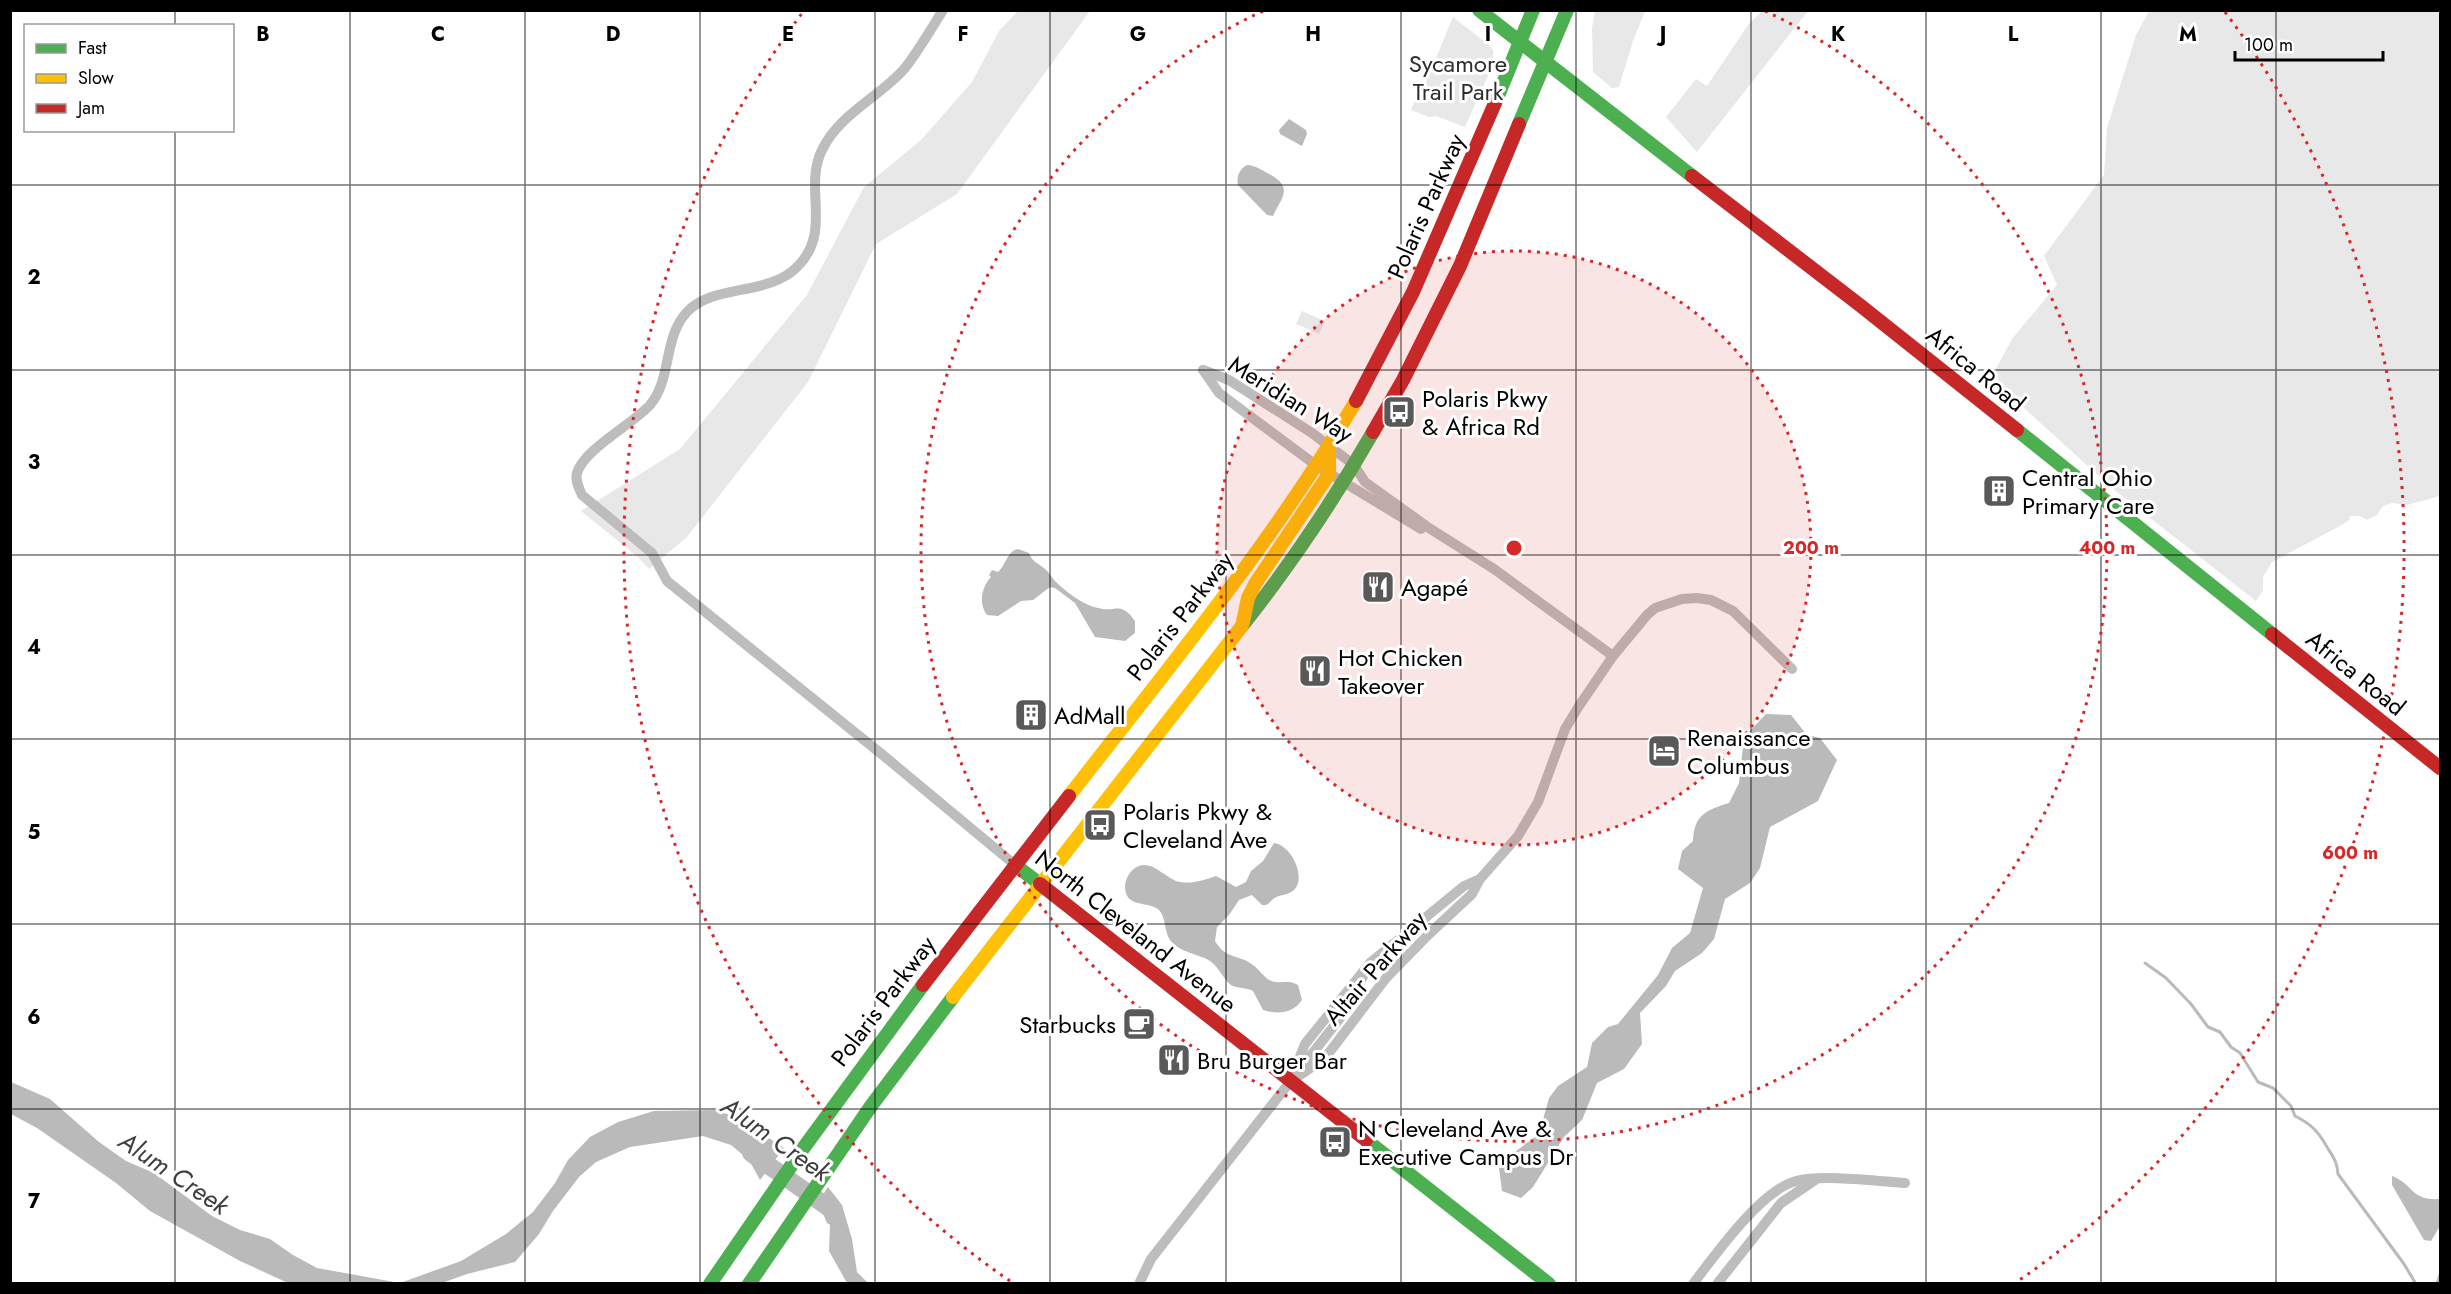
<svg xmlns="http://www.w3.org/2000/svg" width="2451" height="1294" font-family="Jost,sans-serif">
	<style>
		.green { fill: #e8e8e8 }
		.water { fill: #bababa }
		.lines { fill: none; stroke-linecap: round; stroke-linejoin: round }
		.stream { stroke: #bababa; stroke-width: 3 }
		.river { stroke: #bababa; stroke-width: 18 }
		.street { stroke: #bdbdbd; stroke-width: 10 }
		.fast { stroke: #4caf50; stroke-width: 14 }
		.slow { stroke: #ffc107; stroke-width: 14 }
		.jam { stroke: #c62828; stroke-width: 14 }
		.grid { fill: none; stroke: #000; stroke-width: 1.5; stroke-opacity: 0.55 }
		.ring { fill: none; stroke: #d62828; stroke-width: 3; stroke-dasharray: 3 6 }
		.labels { text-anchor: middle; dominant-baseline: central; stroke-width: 6; stroke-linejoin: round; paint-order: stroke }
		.park-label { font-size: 24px; fill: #2d2d2d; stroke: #fff }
		.street-label { font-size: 24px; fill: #000; stroke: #fff }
		.poi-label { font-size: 24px; fill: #000; stroke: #fff; text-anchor: start }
		.water-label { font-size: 26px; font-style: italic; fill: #3e3e3e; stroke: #fff }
		.grid-label { font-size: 20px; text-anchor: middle; font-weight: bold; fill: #000; stroke: #fff; stroke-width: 6; stroke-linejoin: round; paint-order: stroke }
		.centre { fill: #d62828; stroke: #fff; stroke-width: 3 }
		.ring-label { font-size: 18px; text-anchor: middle; font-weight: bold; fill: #d62828; stroke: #fff; stroke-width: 6; stroke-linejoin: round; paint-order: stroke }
	</style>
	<rect width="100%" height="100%" fill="#fff"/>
	<!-- green -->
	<g class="green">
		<path d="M1763,10L1808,11L1697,152L1666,117L1696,79L1707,86L1748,25Z"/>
		<path d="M1018,11H1090L957,194L876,244L808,382L687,537L649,569L639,558L581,511L680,449L807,295L864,187L921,140L972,82L999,31Z"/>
		<path d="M1595,11H1645L1633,41L1619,87L1612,88L1593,72L1592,28Z"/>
		<path d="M2149,11H2440V496L2407,505L2392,503L2383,506L2377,515L2367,520L2360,516H2350L2349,520L2340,526L2272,562L2263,577V591L2256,601L2112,488L1991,378L2012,339L2057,285L2044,256L2104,175L2107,128L2136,35Z"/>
		<path d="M1453,17L1490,46L1493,50V65L1465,127L1436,116L1429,117L1411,110L1417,95L1423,89Z"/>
		<path d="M1302,311L1325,321L1319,334L1296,324Z"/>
	</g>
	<!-- water -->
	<g class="water">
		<path d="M1289,119L1306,130L1307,134L1302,146L1280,134L1279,130Z"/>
		<path d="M1248,165C1257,166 1263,171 1271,175C1293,188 1282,197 1273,216L1267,215L1238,185C1236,177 1240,167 1248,165Z"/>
		<path d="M1018,549L1029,553C1033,563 1037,562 1045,569C1049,572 1051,576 1054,580C1065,591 1083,605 1098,608C1116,613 1120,600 1135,621V633L1125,641L1095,637L1075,603L1055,588L1050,587L1033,600L1021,601L998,616L987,615C978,604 982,586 991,577L989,575L992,570L998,572C1006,565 1007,551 1018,549Z"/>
		<path d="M1766,714L1791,715L1807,735L1820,738L1837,760L1818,801L1770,827L1760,868L1750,883L1725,899L1714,939L1702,953L1675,971L1666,986L1640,1013L1642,1044L1624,1069L1597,1083L1582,1120L1564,1137L1533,1187L1521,1198L1502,1191L1499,1168L1512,1154L1539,1134L1549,1098L1558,1086L1587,1067L1592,1043L1608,1027L1618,1024L1658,975L1672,948L1690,933L1703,888L1678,869L1682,851L1693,841C1694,815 1706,810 1729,803L1739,783L1744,737Z"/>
		<path d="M1274,843C1291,845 1306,876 1295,889C1289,896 1279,894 1273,899C1271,901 1269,904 1266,905H1262L1252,895L1239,900L1229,915L1217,927L1215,941C1226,960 1239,954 1253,965C1260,970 1266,981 1275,982C1285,983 1289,980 1298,985L1302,1000C1293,1013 1279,1015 1263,1010L1253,991C1246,987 1238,989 1231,985C1223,979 1219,967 1210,961C1197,953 1180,953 1170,940C1164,931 1166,917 1159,910C1147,900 1126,909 1125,887C1125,880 1129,872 1135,868C1151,857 1165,879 1180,882C1193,884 1204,880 1216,876L1236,887L1246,882L1251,871L1263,861Z"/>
		<path d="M11,1082L50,1099L99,1142L126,1161L154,1173L212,1216L240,1230L270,1239L293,1255L317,1268L400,1283L461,1261L506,1234L533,1212L555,1183L568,1160L590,1137L618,1122L654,1111L716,1110L740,1119L784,1148L760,1180L749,1160L731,1145L703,1136L630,1147L596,1162L579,1177L553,1211L539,1234L515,1262L467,1274L442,1283H288L240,1261L150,1211L116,1183L37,1128L11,1114Z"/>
		<path d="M2392,1176C2414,1184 2410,1201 2440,1199V1226L2431,1241L2424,1240L2392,1185Z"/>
		<path d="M828,1187L842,1205L852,1239L857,1272L868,1283H847L829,1251L830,1224L816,1205Z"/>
	</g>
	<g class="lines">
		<!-- stream -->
		<g class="stream">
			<path d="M2145,963L2166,978L2191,1004L2208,1027L2220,1032L2231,1047L2240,1053L2258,1082L2273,1088L2291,1106L2295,1116C2311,1124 2318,1131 2327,1147C2333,1157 2337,1161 2338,1174L2404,1264L2416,1284"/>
			<path d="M2437,1284L2440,1275"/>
		</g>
		<!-- river -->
		<path class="river" d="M751,1153L832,1210L834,1217"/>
		<!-- street -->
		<g class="street">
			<path d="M943,10C931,29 919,50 905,68C880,97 839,114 822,150C803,188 833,232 797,267C767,297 713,283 686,313C663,339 672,379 650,405C633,424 584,449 577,473C575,481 579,488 582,495L652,553L667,581L884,756L1015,865"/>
			<path d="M1203,370L1229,380L1312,433L1354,465L1365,482L1429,528L1494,569L1613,656"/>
			<path d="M1203,370L1219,393L1317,466L1421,529"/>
			<path d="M1295,1069L1305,1044L1371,962L1464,886L1480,879"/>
			<path d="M1291,1081L1325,1058L1386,978L1428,935L1472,894L1480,879L1518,836L1538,802L1565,729L1579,706L1613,656L1647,615L1655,608L1682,599L1697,598L1711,600L1733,611L1792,669"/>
			<path d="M1139,1284L1151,1259L1341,1017L1371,962"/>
			<path d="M1693,1284C1715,1255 1761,1190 1796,1181C1821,1174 1877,1181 1905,1183"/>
			<path d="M1717,1284L1781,1203L1815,1180"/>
		</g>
		<!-- fast -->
		<g class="fast">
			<path d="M1479,10L1692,176"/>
			<path d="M1495,103L1533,10"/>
			<path d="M1519,124L1567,10"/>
			<path d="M2017,430L2272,634"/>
			<path d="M1242,626C1291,564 1334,500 1373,432"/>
			<path d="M1015,865L1040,884"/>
			<path d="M1366,1140L1549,1284"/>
			<path d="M710,1284L802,1150L923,985"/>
			<path d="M749,1284L871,1106L953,997"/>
		</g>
		<!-- slow -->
		<g class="slow">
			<path d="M1243,622L1248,598L1255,584L1329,474V447"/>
			<path d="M1069,796C1169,667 1273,542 1356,401"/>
			<path d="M953,997L1242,626"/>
		</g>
		<!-- jam -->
		<g class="jam">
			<path d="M1692,176L1861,306L2017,430"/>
			<path d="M1356,401L1413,292L1495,103"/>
			<path d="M1373,432L1403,380L1460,266L1519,124"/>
			<path d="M2272,634L2440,768"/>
			<path d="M1040,884L1366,1140"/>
			<path d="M923,985L1069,796"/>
		</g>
	</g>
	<!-- grid -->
	<path class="grid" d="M175,10V26M350,10V1284M525,10V1284M700,10V1284M875,10V1284M1050,10V1284M1226,10V1284M1401,10V1284M1576,10V1284M1751,10V1284M1926,10V1284M2101,10V1284M2276,10V1284M175,130V1284M10,185H2440M10,370H2440M10,555H2440M10,739H2440M10,924H2440M10,1109H2440"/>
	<!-- distance rings -->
	<circle cx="1514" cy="548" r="297" fill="#d62828" fill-opacity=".12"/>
	<g class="ring">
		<circle cx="1514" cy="548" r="297"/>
		<path d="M1765 11A593 593 0 1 1 1263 11"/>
		<path d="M1010 1281A890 890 0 0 1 803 12M2225 12A890 890 0 0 1 2018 1281"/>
	</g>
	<!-- icons -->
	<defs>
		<g id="bus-square" transform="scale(1.725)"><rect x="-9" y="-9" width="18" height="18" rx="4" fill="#595959" stroke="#fff"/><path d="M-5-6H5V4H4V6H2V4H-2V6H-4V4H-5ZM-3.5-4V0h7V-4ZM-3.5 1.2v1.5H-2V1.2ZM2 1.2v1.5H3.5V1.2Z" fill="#fff"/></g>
		<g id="building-square" transform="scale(1.725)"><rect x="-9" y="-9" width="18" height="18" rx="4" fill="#595959" stroke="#fff"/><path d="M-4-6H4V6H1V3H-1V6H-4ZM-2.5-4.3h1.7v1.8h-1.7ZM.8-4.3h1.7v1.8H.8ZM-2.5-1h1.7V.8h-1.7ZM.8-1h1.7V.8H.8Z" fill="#fff"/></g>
		<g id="restaurant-square" transform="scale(1.725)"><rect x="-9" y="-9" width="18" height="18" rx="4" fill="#595959" stroke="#fff"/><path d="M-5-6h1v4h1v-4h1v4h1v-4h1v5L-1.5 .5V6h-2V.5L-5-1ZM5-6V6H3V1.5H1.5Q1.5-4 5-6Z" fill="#fff"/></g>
		<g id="hotel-square" transform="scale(1.725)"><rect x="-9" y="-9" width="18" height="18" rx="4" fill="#595959" stroke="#fff"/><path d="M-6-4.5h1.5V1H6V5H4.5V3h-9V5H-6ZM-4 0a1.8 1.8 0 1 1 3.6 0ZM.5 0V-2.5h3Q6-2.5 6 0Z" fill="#fff"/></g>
		<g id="cafe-square" transform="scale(1.725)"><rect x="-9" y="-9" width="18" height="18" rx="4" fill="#595959" stroke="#fff"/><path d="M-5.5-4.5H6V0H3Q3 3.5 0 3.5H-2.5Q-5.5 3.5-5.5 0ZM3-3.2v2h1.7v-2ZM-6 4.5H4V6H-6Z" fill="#fff"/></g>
	</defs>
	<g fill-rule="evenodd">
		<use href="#bus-square" x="1399" y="412"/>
		<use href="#building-square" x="1999" y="491"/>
		<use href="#restaurant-square" x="1378" y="587"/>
		<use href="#restaurant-square" x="1315" y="671"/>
		<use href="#building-square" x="1031" y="715"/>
		<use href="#hotel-square" x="1664" y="751"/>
		<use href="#bus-square" x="1100" y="825"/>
		<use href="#cafe-square" x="1139" y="1024"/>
		<use href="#restaurant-square" x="1174" y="1060"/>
		<use href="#bus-square" x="1335" y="1142"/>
	</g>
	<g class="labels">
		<!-- park labels -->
		<g class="park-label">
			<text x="1458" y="63">Sycamore<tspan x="1458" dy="28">Trail Park</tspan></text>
		</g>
		<!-- street labels -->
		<g class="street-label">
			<text transform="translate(1426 206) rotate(-66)">Polaris Parkway</text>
			<text transform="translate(1976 369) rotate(39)">Africa Road</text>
			<text transform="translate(1291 399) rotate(32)">Meridian Way</text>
			<text transform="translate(1180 616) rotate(-52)">Polaris Parkway</text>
			<text transform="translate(2356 673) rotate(39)">Africa Road</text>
			<text transform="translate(1136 931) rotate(38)">North Cleveland Avenue</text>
			<text transform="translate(1375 968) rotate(-49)">Altair Parkway</text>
			<text transform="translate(883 1001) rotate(-53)">Polaris Parkway</text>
		</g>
		<!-- poi labels -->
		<g class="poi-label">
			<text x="1422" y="398">Polaris Pkwy<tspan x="1422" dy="28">&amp; Africa Rd</tspan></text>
			<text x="2022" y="477">Central Ohio<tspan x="2022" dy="28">Primary Care</tspan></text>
			<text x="1401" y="587">Agapé</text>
			<text x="1338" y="657">Hot Chicken<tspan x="1338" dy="28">Takeover</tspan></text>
			<text x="1054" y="715">AdMall</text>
			<text x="1687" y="737">Renaissance<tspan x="1687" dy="28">Columbus</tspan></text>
			<text x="1123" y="811">Polaris Pkwy &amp;<tspan x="1123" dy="28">Cleveland Ave</tspan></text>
			<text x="1116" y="1024" text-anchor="end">Starbucks</text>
			<text x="1197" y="1060">Bru Burger Bar</text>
			<text x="1358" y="1128">N Cleveland Ave &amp;<tspan x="1358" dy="28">Executive Campus Dr</tspan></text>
		</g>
		<!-- water labels -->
		<g class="water-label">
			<text transform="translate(776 1139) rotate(35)">Alum Creek</text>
			<text transform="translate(174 1173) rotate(34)">Alum Creek</text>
		</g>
	</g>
	<g class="grid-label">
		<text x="263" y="41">B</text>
		<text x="438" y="41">C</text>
		<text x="613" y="41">D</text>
		<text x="788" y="41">E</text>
		<text x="963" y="41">F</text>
		<text x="1138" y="41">G</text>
		<text x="1313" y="41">H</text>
		<text x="1488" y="41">I</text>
		<text x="1663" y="41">J</text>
		<text x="1838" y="41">K</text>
		<text x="2013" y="41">L</text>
		<text x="2188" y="41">M</text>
		<text x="34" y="284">2</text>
		<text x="34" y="469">3</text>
		<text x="34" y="654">4</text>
		<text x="34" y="839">5</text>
		<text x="34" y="1024">6</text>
		<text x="34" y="1208">7</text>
	</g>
	<circle cx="1514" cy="548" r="9" class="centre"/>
	<g class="ring-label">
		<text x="1811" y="554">200 m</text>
		<text x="2107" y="554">400 m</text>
		<text x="2350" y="859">600 m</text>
	</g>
	<!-- border -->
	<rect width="2451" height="1294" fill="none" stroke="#000000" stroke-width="24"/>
	<!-- legend -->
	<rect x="24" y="24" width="210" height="108" fill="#ffffff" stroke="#999999" stroke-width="1.5"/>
	<rect x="36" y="44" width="30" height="9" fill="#4caf50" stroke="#999999" stroke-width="1.5"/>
	<text x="78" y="54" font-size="18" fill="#000000">Fast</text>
	<rect x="36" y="74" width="30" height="9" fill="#ffc107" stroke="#999999" stroke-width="1.5"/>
	<text x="78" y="84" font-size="18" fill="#000000">Slow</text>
	<rect x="36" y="104" width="30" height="9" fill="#c62828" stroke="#999999" stroke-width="1.5"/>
	<text x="78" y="114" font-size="18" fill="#000000">Jam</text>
	<!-- scale -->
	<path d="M2235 51v9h148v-9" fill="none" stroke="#000000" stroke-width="3"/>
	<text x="2244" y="51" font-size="18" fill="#000000" stroke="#ffffff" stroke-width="4.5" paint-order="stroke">100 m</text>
</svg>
